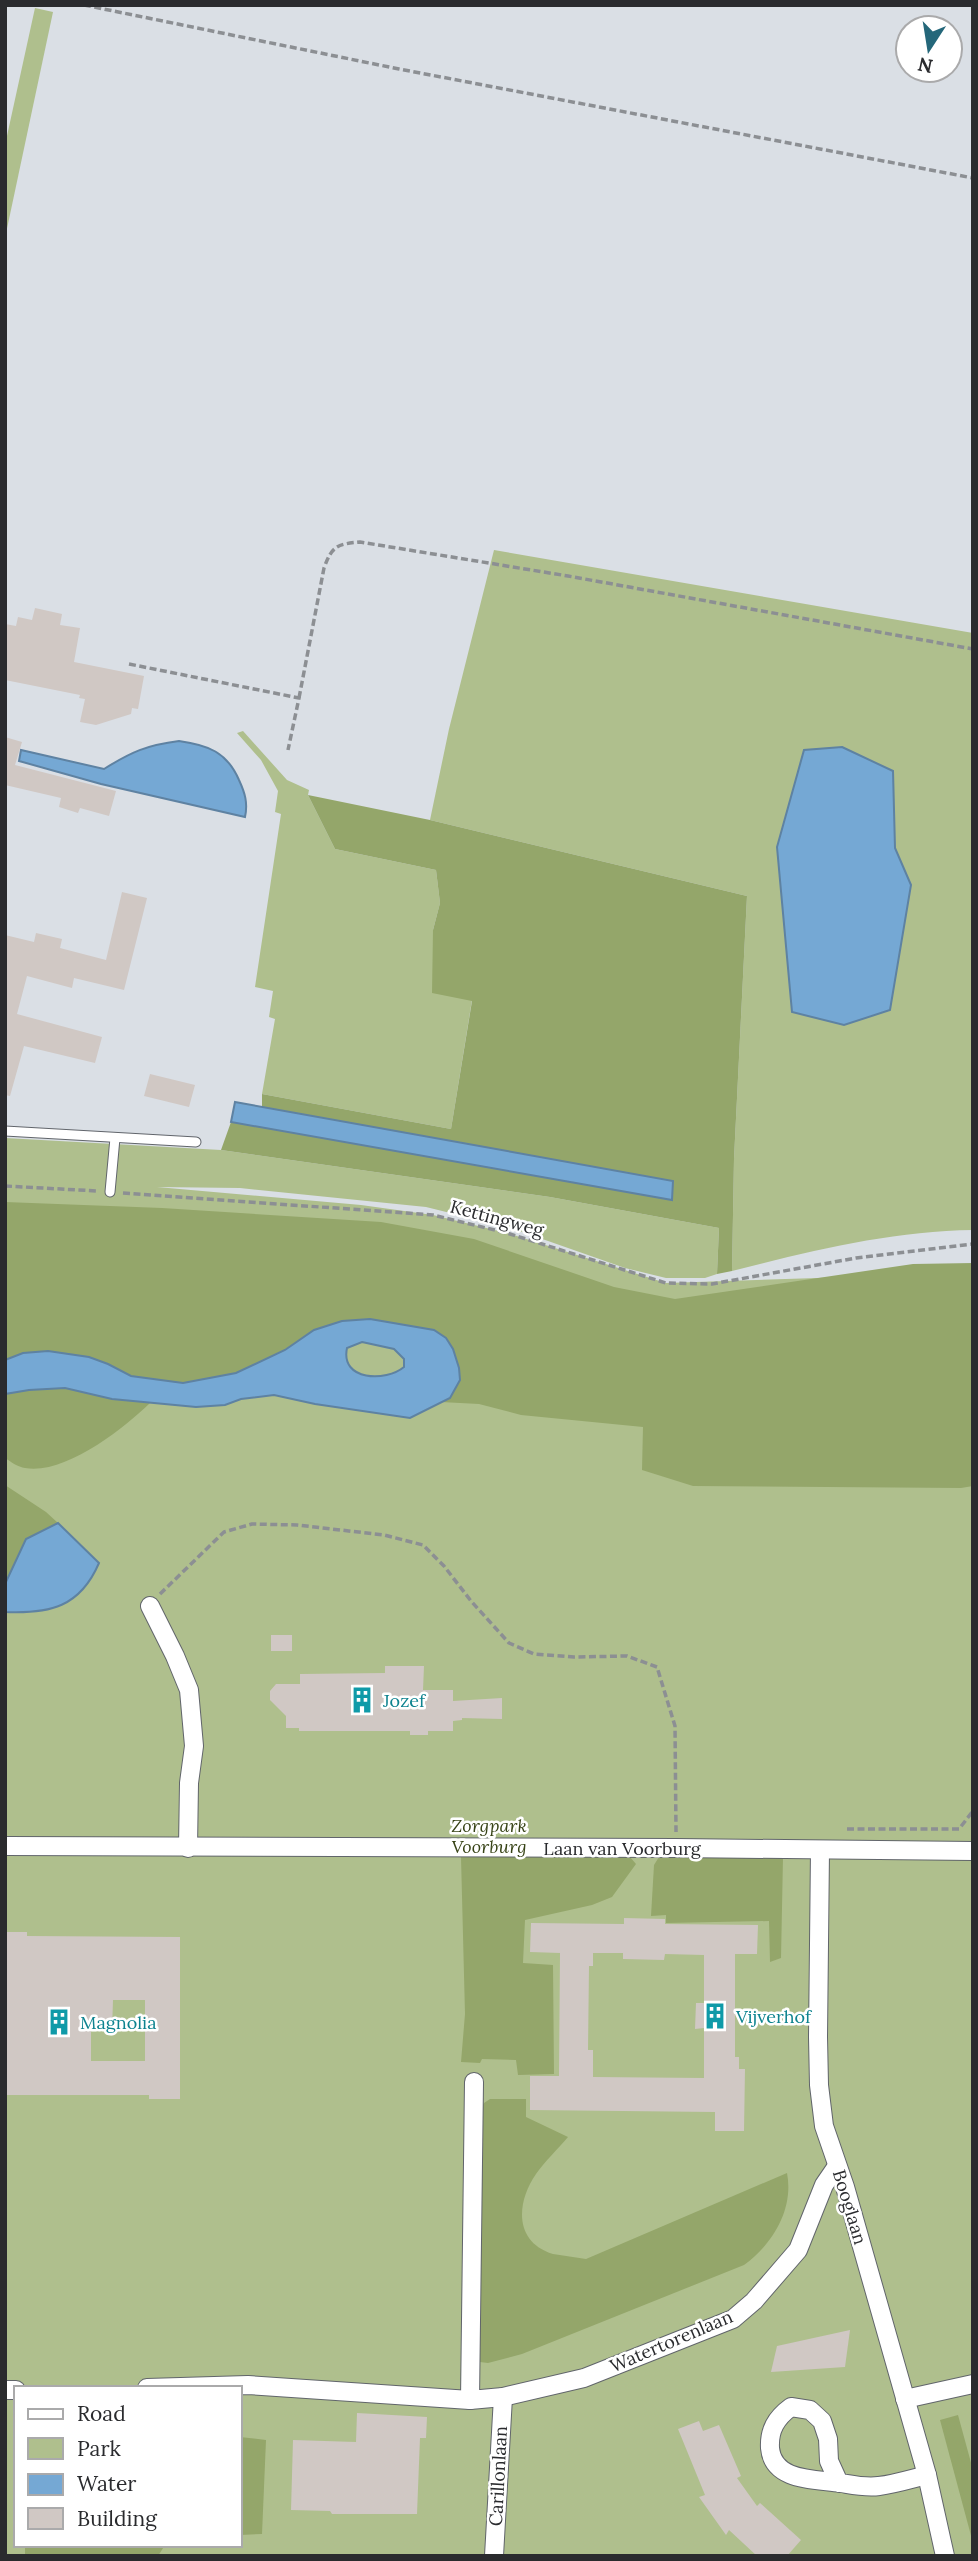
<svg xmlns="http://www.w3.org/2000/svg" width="978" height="2561" font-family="Lora,serif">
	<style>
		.green { fill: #afbf8d; fill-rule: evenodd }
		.forest { fill: #94a66a }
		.water { fill: #75a8d4; stroke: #5e82a2; stroke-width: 2; fill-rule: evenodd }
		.building { fill: #d0c8c4; fill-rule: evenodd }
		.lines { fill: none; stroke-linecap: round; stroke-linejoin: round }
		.lane-casing { stroke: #61656b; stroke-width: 11 }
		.street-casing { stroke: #61656b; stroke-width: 20 }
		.path { stroke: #8c8f93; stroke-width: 3.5; stroke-dasharray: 7 3.5; stroke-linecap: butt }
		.lane { stroke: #fff; stroke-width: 9 }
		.street { stroke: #fff; stroke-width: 18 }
		.labels { text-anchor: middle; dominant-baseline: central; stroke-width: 5; stroke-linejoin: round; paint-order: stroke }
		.street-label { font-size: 18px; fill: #2a2b2e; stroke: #fff }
		.culture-label { font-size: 18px; fill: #0d838f; stroke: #fff; text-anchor: start }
		.park-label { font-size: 18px; font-style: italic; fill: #374316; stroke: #fff }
	</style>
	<rect width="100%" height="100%" fill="#dadfe5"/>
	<!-- green -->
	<g class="green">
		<path d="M35,8L53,12L5,238V145Z"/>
		<path d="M494,550L973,633V1230C891,1231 811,1251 732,1271L734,1159L747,896L430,820L449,729ZM893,771L895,848L911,885L777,847Z"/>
		<path d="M243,731L287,780L309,790L308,795L335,849L436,870L440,903L433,930L472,1000L451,1129L262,1094L275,1019L269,1017L273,991L255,987L281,814L275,812L278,791L261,760L237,733Z"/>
		<path d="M5,1138L221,1150L550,1197L719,1228L717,1274L705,1278H666L625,1268L511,1228L426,1207L240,1188L157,1187L361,1205L433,1215L507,1233L666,1283L973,1273V2556H5ZM16,2388H240V2545H16Z"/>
	</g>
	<!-- forest -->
	<g class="forest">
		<path d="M308,795L430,820L747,896L734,1159L732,1271L717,1274L719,1228L550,1197L221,1150L231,1122L672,1200V1181L262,1108V1094L451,1129L472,1001L432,993L433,930L440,903L436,870L335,849Z"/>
		<path d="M5,1202L162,1208L381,1222L474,1239L614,1287L675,1299L913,1264L973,1263V1486L961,1488L693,1486L642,1470L643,1427L521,1415L479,1404L441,1402L450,1398C458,1372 462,1362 446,1338L314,1330L285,1350L236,1373L183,1383L131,1376L108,1364L89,1357L48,1351L23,1353L5,1360Z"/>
		<path d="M65,1388L112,1399L150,1403C123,1429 65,1475 25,1468C18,1467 11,1462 5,1458V1394L29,1390Z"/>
		<path d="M5,1485L46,1512L58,1523L26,1539L5,1584Z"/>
		<path d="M461,1857H630L636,1864L612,1897L592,1905L525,1920L523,1963L553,1965L554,2074L518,2075L516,2060L482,2059L480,2063L461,2062L465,2014Z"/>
		<path d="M659,1857H783L781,1958L770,1962L769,1921L666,1923V1915L651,1916L654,1865Z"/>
		<path d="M490,2099H526V2117L568,2137C558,2149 545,2161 536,2174C516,2203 514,2242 553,2254C564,2256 575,2257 586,2259L787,2173C794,2209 773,2244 744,2265L522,2354L488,2363L480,2362V2110L484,2103Z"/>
		<path d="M958,2415L973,2470V2543L940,2420Z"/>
		<path d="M240,2437L266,2440L262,2534L240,2535Z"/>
		<path d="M165,2545L158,2556H25V2547Z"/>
	</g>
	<!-- water -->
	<g class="water">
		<path d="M179,741C208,745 227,752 239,780C245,793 248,803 245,817L101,784L19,761L21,750L104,769C131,752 147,745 179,741Z"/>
		<path d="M842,747L893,771L895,848L911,885L890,1010L844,1025L792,1012L777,847L804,750Z"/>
		<path d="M235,1102L673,1181L672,1200L231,1122Z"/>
		<path d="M370,1319L434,1330L446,1338L453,1349L459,1368L460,1380L450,1398L410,1418L315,1404L274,1395L241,1399L225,1405L196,1407L112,1399L65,1388L29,1390L5,1394V1360L23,1353L48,1351L89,1357L108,1364L131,1376L183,1383L236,1373L285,1350L314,1330L342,1321ZM362,1342L394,1349L404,1359V1367C386,1382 340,1381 347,1348Z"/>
		<path d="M58,1523L99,1563C80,1607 50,1614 5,1612V1584L26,1539Z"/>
	</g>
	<!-- building -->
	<g class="building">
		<path d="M35,608L62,614L60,625L80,628L74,662L144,676L138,709L132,708L131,714L96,725L80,722L85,699L79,698L80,695L5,680V624L16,626L18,617L32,620Z"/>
		<path d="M5,737L22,742L15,765L116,791L109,816L80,808L78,813L59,807L61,798L5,785Z"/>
		<path d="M122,892L147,898L124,990L74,978L72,988L27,976L17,1014L102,1037L95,1063L24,1046L10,1096L5,1095V935L34,942L36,933L62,939L60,948L106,960Z"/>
		<path d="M150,1074L195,1085L189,1107L144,1096Z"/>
		<rect x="271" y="1635" width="21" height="16"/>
		<path d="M385,1666H424L423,1690H453V1701L502,1698V1719L462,1718V1720L453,1721V1731H428V1735H410V1731H299V1728H286V1716L270,1700V1691L276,1684H300V1674L385,1673Z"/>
		<path d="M624,1918L665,1919V1924L758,1925L757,1954H735V2057H739V2069H745L744,2131H715V2112L530,2110V2076H559L560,1953L530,1952L531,1923L624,1924ZM593,1953H623V1959L664,1960L665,1954L704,1955V2003H696L695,2029L704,2028V2078L593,2077V2050H588L589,1966H593Z"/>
		<path d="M5,1932H27V1936L180,1937V2099H149V2095H5ZM113,2000H145V2061H91V2030H112Z"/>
		<path d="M850,2330L845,2367L771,2372L777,2346Z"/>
		<path d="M357,2413L427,2417L426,2438H420L417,2514H332L330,2511L291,2510L293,2440L356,2442Z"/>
		<path d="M699,2421L703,2431L719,2425L741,2476L737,2478L757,2506L760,2503L801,2540L787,2556H757L729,2530L726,2535L699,2497L705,2495L678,2429Z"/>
	</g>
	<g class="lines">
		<!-- lane casing -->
		<g class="lane-casing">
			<g id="lane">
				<path d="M5,1131L196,1142"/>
				<path d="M110,1192L115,1138"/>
			</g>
		</g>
		<!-- street casing -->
		<g class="street-casing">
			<g id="street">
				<path d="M150,1606L175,1656L189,1690L194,1746L189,1783L188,1848"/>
				<path d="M5,1846L676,1848L973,1851"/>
				<path d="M820,1850L818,2037L819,2085L824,2126L845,2187L927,2475L945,2556"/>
				<path d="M474,2082L470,2400L503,2397L584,2378L733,2319L754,2301L798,2250L824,2185L837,2166"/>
				<path d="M147,2388L248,2385L470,2400"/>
				<path d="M5,2390H16"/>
				<path d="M905,2399L973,2384"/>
				<path d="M839,2483L829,2461L828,2439L822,2421L810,2410L791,2407C776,2418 769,2430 770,2448C773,2482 816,2479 841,2483C853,2485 866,2488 879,2486C895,2484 911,2479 927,2475"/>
				<path d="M494,2556L503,2397"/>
			</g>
		</g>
		<!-- path -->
		<g class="path">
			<path d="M84,5L399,69L973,178"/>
			<path d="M129,664L299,698L288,750"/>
			<path d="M299,698L324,568C332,546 337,544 360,542L568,576L973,649"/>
			<path d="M5,1186L98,1191"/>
			<path d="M123,1193L433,1215L507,1233L666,1283L712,1284L856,1258L973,1244"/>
			<path d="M160,1594L224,1532L252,1524L297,1525L384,1535L423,1545L444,1566L471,1601L509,1643L534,1654L574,1657L627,1656L657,1667L675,1726L676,1832"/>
			<path d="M847,1829H959L973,1811"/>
		</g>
		<!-- lane -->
		<use href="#lane" class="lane"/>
		<!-- street -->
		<use href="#street" class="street"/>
	</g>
	<!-- icons -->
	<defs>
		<g id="building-bare" transform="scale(2.1)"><path d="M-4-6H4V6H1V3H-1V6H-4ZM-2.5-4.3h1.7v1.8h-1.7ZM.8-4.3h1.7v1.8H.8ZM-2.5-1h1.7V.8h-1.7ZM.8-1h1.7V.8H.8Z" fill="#0f9aa8" stroke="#fff" stroke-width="2.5" paint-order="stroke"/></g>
	</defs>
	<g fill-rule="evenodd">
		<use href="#building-bare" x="362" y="1700"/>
		<use href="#building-bare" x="715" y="2016"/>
		<use href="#building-bare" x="59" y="2022"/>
	</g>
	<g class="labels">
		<!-- street labels -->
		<g class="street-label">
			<text transform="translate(497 1218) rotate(15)">Kettingweg</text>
			<text x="622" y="1848">Laan van Voorburg</text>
			<text transform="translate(850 2207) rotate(73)">Booglaan</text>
			<text transform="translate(671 2341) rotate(-23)">Watertorenlaan</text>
			<text transform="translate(498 2476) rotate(-87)">Carillonlaan</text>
		</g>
		<!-- culture labels -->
		<g class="culture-label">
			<text x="383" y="1700">Jozef</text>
			<text x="736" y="2016">Vijverhof</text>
			<text x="80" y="2022">Magnolia</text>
		</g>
		<!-- park labels -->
		<g class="park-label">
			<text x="489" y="1825">Zorgpark<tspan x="489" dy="21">Voorburg</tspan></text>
		</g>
	</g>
	<!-- border -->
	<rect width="978" height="2561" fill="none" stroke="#2a2b2e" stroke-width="14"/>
	<!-- legend -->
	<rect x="14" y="2386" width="228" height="161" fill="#ffffff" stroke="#aaaaab" stroke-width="2"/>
	<rect x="28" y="2409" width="35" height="10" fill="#ffffff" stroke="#aaaaab" stroke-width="2"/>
	<text x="77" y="2421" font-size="21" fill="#2a2b2e">Road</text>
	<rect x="28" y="2438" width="35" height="21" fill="#afbf8d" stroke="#aaaaab" stroke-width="2"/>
	<text x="77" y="2456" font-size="21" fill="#2a2b2e">Park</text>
	<rect x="28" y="2474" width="35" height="21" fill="#75a8d4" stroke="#aaaaab" stroke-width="2"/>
	<text x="77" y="2491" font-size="21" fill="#2a2b2e">Water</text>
	<rect x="28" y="2508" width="35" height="21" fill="#d0c8c4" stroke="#aaaaab" stroke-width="2"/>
	<text x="77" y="2526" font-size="21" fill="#2a2b2e">Building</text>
	<!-- north arrow -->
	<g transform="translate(929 49) rotate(192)"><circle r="33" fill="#ffffff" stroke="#aaaaab" stroke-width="2"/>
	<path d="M0-5L12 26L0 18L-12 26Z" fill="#24677a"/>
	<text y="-10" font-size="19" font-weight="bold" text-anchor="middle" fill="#2a2b2e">N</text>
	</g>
</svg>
